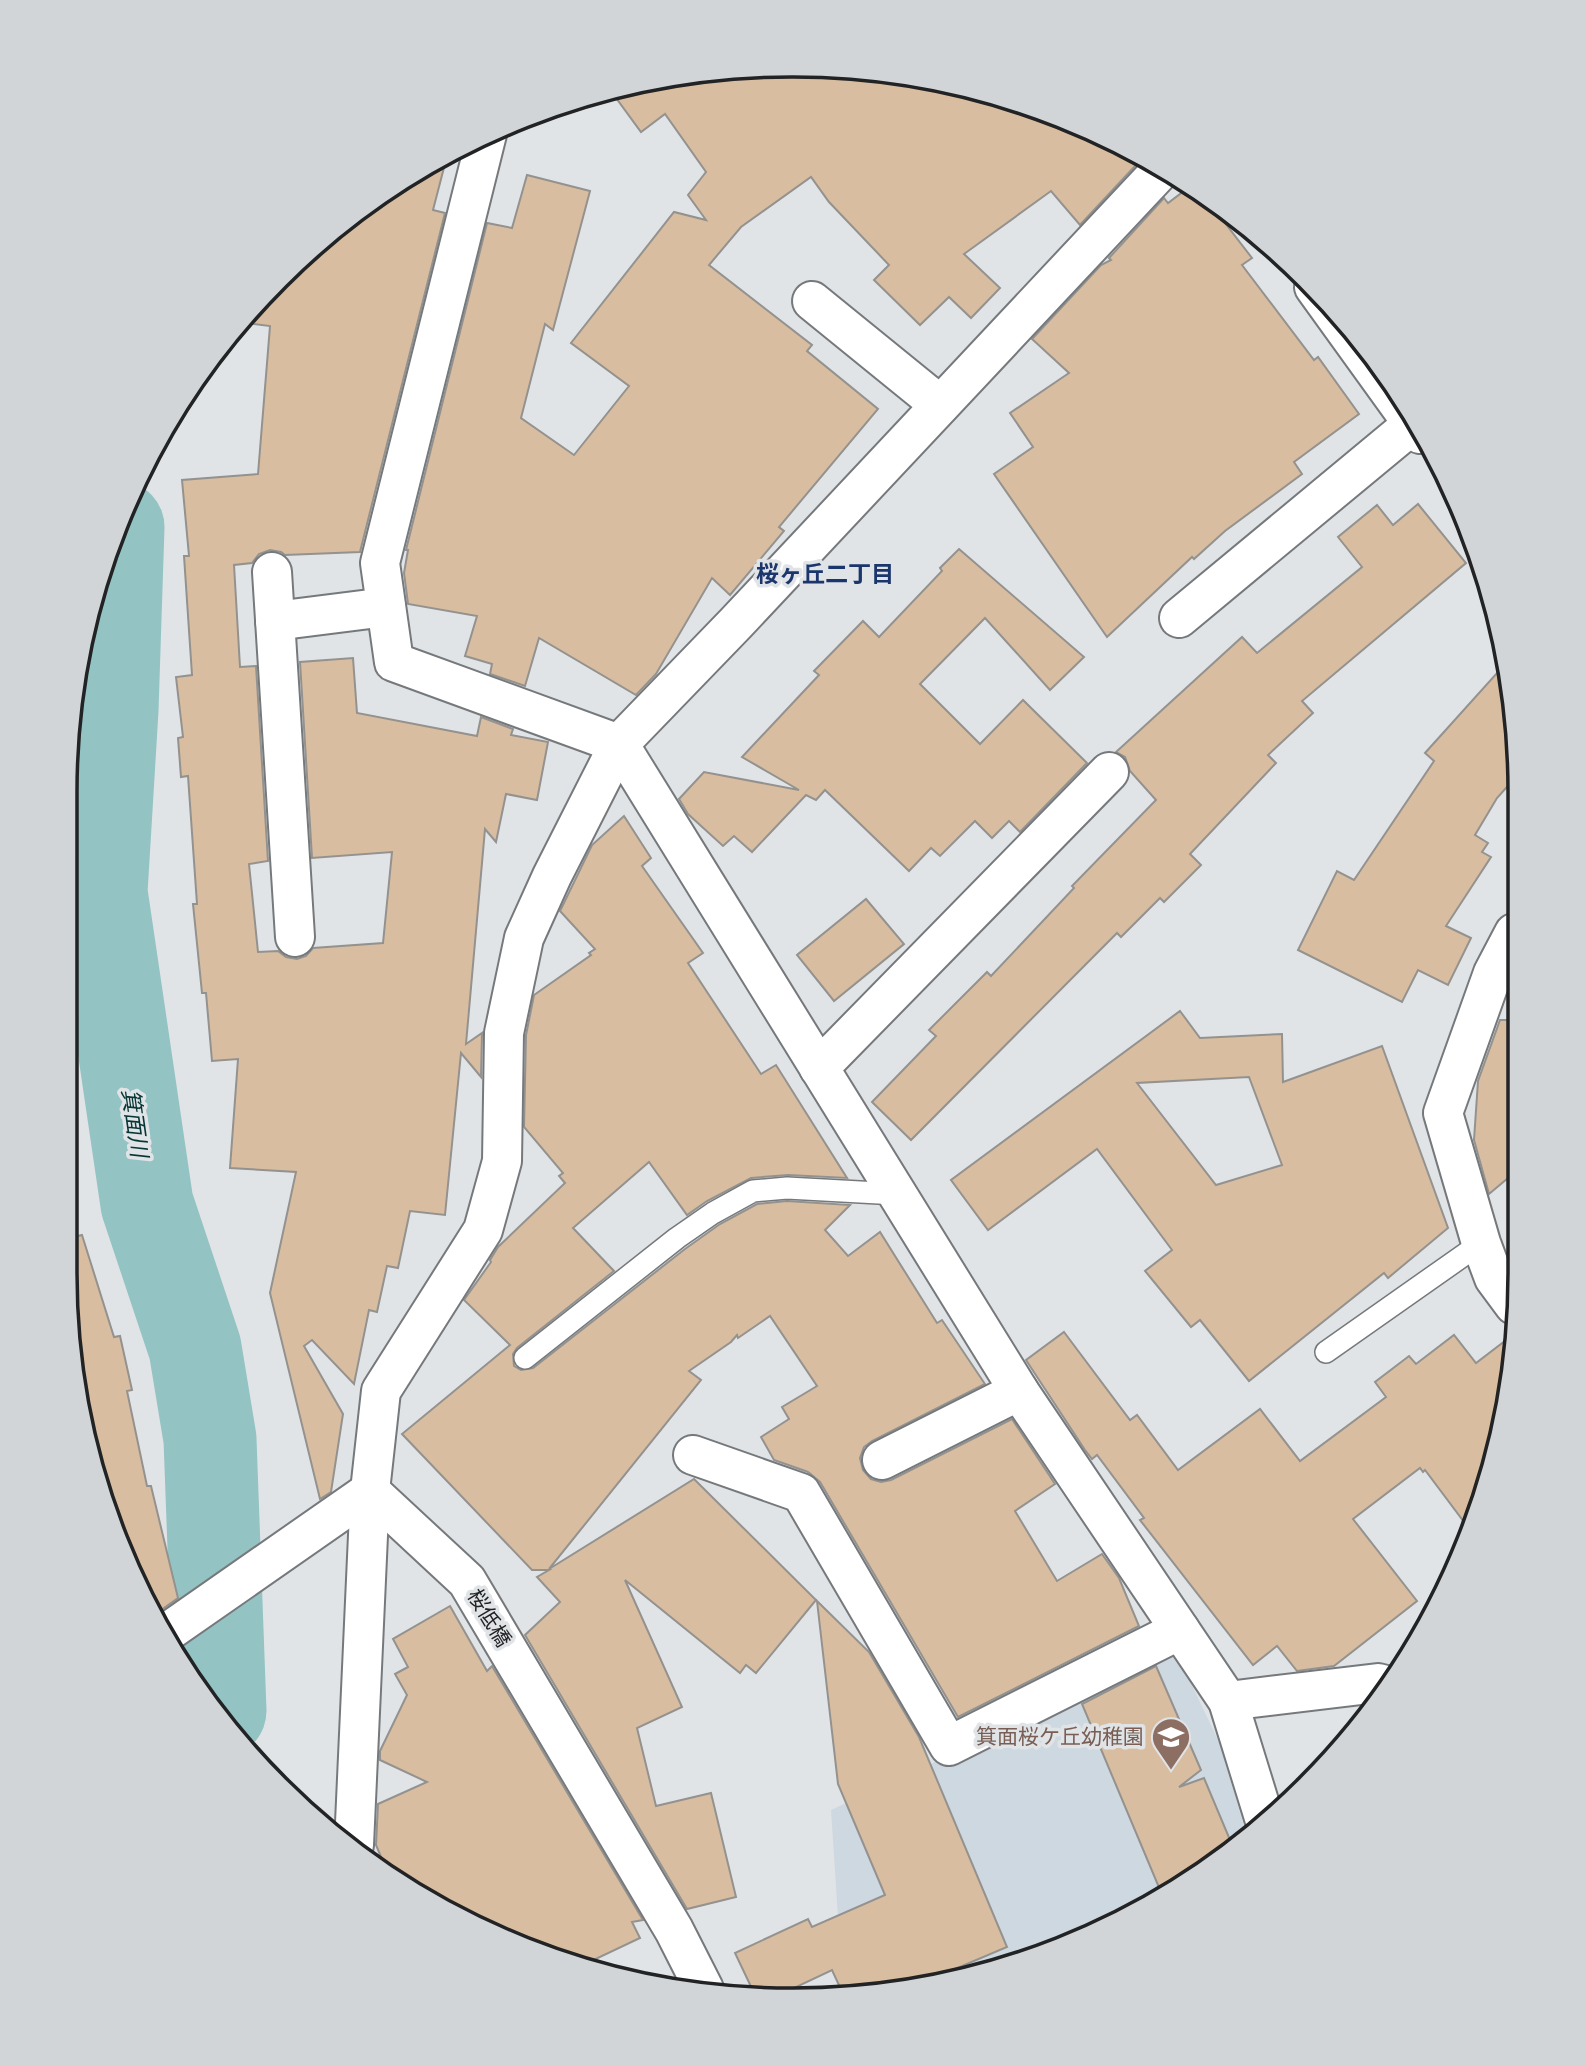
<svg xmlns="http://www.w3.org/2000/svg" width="1585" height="2065" font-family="'DM Sans','Noto Sans JP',sans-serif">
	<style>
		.built { fill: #ced8e0 }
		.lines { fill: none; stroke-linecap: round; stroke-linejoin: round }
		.river { stroke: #94c3c3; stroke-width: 93 }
		.building { fill: #d8bda0; stroke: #94928f; stroke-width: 2; fill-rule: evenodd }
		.lane-casing { stroke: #76797c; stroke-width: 24 }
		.street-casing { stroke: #76797c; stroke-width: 42 }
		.lane { stroke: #fff; stroke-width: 21 }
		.street { stroke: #fff; stroke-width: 38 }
		.labels { text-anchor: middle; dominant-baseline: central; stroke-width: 7; stroke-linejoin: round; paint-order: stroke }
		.street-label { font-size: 21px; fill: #222324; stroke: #e1e4e7 }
		.education-label { font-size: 21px; fill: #785e54; stroke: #e1e4e7; text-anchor: end }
		.neighbourhood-label { font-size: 23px; font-weight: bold; fill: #1b366c; stroke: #e1e4e7 }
		.water-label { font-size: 23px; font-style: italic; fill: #073637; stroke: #e1e4e7 }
		.rim { fill: none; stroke: #222324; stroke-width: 3.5 }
	</style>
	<rect width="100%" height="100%" fill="#e1e4e7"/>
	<!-- built -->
	<path class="built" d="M1157,1654L1178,1656L1219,1742L1247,1836L1196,1878L1114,1925L981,1975L843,1994L831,1810L1062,1703Z"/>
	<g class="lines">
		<!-- river -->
		<path class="river" d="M118,527L112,710L101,892L147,1204L195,1348L210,1439L220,1711"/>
	</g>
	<!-- building -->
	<g class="building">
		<path d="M792,65L935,79L1071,120L1120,146L1136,165L1080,225L1051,191L964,254L1000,288L971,318L949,297L920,325L874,280L889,265L829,202L811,177L741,227L709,265L812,345L807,351L878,409L779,527L784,531L730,595L712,578L656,674L636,695L539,638L525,686L490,674L492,664L465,656L477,616L408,604L404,573L408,550H406L487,223L512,228L527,175L590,191L553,330L545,324L521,418L574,455L629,386L571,343L674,212L706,220L688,195L706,172L665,114L641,132L611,91L651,79Z"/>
		<path d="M447,156L433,210L445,213L360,552L285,555L281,552L270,550L259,554L252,563L234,565L240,667L256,666L268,861L249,864L258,952L278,951L286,957L297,959L306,956L313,948L383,943L392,852L312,858L300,662L353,658L357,713L477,736L481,717L513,729L511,735L548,742L537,800L506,794L496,842L485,829L466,1044L482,1033L481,1077L461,1053L445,1215L410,1211L398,1268L387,1266L377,1312L369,1310L354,1384L312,1340L304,1346L343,1414L331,1492L320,1499L270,1293L296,1172L230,1168L238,1059L212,1061L206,993H202L193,904H197L188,776L181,777L178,738L183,737L176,677L192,675L184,556H189L182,480L258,474L270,326L239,322L278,278L389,187Z"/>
		<path d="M1192,185L1198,188L1252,258L1242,265L1314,360L1318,357L1359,414L1294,462L1302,474L1225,531L1194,559L1192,557L1107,637L994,474L1033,447L1010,413L1069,373L1032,339L1101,265L1111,260L1109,258L1164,198L1168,203Z"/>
		<path d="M1418,504L1466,563L1302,701L1313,713L1268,755L1276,763L1190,854L1201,865L1164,902L1160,898L1121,937L1117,933L911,1140L872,1102L936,1036L929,1030L987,972L991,976L1074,888L1072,886L1156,800L1130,771L1125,757L1116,752L1242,637L1257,653L1362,567L1338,537L1377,505L1393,525Z"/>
		<path d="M959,549L1084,657L1050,690L985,618L920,684L980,744L1023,700L1087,763L1020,832L1009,821L992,838L975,821L940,856L931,848L909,871L825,790L816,800L806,795L752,852L734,836L723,846L688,814L679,799L704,772L799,790L742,757L819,675L814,671L863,621L879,637L942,571L940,568Z"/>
		<path d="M1506,663L1514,698V779L1497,798L1475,835L1488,843L1482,852L1491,857L1446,926L1471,938L1448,985L1418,970L1402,1002L1298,950L1337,871L1354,880L1434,761L1425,753Z"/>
		<path d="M624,816L651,858L642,866L703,953L688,963L761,1074L776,1065L847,1178L788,1175L751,1178L707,1201L687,1215L649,1162L573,1228L614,1271L517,1348L513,1354L514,1366L521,1370L533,1368L685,1249L720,1224L757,1204L787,1201L850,1205L825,1230L848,1256L880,1232L937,1323L942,1320L985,1384L872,1441L864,1447L860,1458L863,1470L871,1479L881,1482L891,1480L1012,1419L1055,1484L1015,1511L1057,1581L1102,1554L1119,1578L1139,1626L958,1717L820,1482L808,1472L774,1460L761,1437L789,1419L782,1407L817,1386L770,1316L738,1338L737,1335L731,1342L689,1371L701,1380L549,1569L694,1479L816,1600L756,1673L746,1665L740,1673L625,1580L682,1707L637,1728L656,1806L711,1793L736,1897L687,1909L525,1635L560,1602L537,1577L549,1570H532L402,1434L510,1345L464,1300L491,1262L490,1260L498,1247L565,1183L559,1176L563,1173L524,1127L526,1035L534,995L591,955L589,953L595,949L560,911L592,845Z"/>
		<path d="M866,899L904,944L834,1001L797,955Z"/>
		<path d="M1180,1011L1200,1038L1282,1034L1283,1082L1382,1046L1448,1228L1388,1278L1384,1273L1249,1381L1200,1320L1191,1327L1145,1271L1172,1250L1097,1149L988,1230L951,1180ZM1249,1077L1282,1165L1216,1185L1137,1083Z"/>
		<path d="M1500,1020H1514V1173L1489,1194L1474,1140L1478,1081Z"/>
		<path d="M82,1235L114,1337L120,1336L132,1390L127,1391L147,1486H151L178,1598L154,1615L90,1461L65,1272V1239Z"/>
		<path d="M1064,1332L1130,1420L1137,1415L1178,1470L1260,1409L1300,1461L1386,1397L1375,1382L1409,1356L1416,1364L1454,1335L1476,1363L1514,1334V1368L1481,1507L1470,1530L1425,1470L1423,1472L1420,1468L1353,1519L1417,1601L1334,1666L1297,1671L1277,1646L1253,1665L1140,1520L1144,1518L1097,1455L1092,1459L1085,1450L1026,1360Z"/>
		<path d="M817,1601L869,1652L919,1737L1007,1947L922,1983L843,1994L832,1970L773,1998L755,1995L735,1953L808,1919L812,1927L885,1895L838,1784Z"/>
		<path d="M450,1606L487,1671L492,1666L643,1920L632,1922L640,1938L581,1966L429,1903L387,1871L376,1845L378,1804L427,1782L380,1760V1751L407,1695L395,1674L408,1667L393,1639Z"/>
		<path d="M1156,1666L1201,1770L1179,1787L1204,1778L1233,1847L1196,1878L1163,1897L1082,1704Z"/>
	</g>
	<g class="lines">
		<!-- lane casing -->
		<g class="lane-casing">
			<g id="lane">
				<path d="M1326,1352L1481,1243"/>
				<path d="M525,1358L677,1238L713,1213L753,1191L787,1188L897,1194"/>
			</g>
		</g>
		<!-- street casing -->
		<g class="street-casing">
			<g id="street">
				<path d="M487,134L380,563L394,662L619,744L1019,1391L1228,1701L1265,1821"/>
				<path d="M1314,287L1420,434"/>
				<path d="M812,301L940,405"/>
				<path d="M272,572L295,937"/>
				<path d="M1179,618L1413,424"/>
				<path d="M275,621L386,607"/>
				<path d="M819,1068L1109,772"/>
				<path d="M1514,1305L1494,1278L1481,1243L1443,1113L1493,973L1514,933"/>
				<path d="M693,1455L801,1493L949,1746L1180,1630"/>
				<path d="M882,1460L1019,1391"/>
				<path d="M162,1636L370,1491L467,1581L674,1930L704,1989"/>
				<path d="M1228,1701L1378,1683L1390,1686"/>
				<path d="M354,1845L370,1491L381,1391L483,1230L502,1161L504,1033L524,938L552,876L619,744L736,623L1162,169"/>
			</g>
		</g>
		<!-- lane -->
		<use href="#lane" class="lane"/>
		<!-- street -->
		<use href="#street" class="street"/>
	</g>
	<!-- icons -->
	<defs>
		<g id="school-pin" transform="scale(2.0125)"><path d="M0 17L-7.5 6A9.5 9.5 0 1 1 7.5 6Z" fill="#8d6e63" stroke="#e1e4e7"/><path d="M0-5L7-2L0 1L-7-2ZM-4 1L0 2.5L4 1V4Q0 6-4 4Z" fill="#fff"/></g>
	</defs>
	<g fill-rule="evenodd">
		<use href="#school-pin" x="1171" y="1737"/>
	</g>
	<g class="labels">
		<!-- street labels -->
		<g class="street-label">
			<text transform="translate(489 1618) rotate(59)">桜低橋</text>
		</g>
		<!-- education labels -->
		<g class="education-label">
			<text x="1144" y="1737">箕面桜ケ丘幼稚園</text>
		</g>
		<!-- neighbourhood labels -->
		<g class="neighbourhood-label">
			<text x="825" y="574">桜ヶ丘二丁目</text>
		</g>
		<!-- water labels -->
		<g class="water-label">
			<text transform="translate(135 1123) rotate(82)">箕面川</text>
		</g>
	</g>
	<!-- crop -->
	<path d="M0 0H1585V2065H0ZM792 77H793A715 715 0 0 1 1508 792V1273A715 715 0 0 1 793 1988H792A715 715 0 0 1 77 1273V792A715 715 0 0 1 792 77Z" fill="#d2d5d7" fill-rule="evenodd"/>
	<path class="rim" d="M792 77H793A715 715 0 0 1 1508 792V1273A715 715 0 0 1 793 1988H792A715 715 0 0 1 77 1273V792A715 715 0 0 1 792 77Z"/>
</svg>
